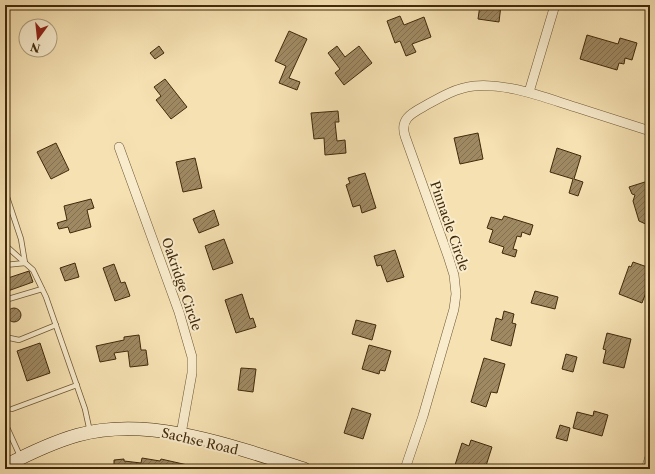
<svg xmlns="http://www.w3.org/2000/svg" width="655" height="474" font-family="'Libre Caslon Text',serif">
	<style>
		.building { fill: url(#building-hatch); stroke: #412a0b }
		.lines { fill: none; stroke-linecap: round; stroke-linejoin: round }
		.service-casing { stroke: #6e5835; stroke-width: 6 }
		.minor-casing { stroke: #6e5835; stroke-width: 10 }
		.secondary-casing { stroke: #412a0b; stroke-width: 14 }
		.service { stroke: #f9eccd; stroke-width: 4.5 }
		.minor { stroke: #f9eccd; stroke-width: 9 }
		.secondary { stroke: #f9eccd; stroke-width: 13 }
		.labels { text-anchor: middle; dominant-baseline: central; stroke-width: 4; stroke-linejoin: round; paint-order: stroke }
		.street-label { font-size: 13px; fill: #412a0b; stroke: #f9eccd }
	</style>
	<defs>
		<pattern id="building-hatch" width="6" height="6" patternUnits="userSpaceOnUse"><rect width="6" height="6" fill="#9f8962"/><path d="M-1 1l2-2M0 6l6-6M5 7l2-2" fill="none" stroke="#83704f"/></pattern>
	</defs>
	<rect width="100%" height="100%" fill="#f6e1b2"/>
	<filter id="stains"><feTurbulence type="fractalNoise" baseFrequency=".005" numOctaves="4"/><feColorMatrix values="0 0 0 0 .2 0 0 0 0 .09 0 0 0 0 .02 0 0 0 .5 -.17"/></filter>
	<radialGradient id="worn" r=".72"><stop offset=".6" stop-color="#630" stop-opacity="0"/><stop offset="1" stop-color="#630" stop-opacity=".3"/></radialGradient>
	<!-- building -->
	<g class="building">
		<path d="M480,5H501L499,22L478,19Z"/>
		<path d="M400,16L404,25L424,17L431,37L412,44L416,52L406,56L400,41L395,43L387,21Z"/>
		<path d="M289,31L307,39L289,78L300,82L297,90L279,83L286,66L275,61Z"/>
		<path d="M587,35L618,44L620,38L637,43L632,60L625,58L624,64L619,63L617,70L580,59Z"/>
		<path d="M159,46L164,53L155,59L150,53Z"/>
		<path d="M337,46L345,57L359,46L372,63L344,85L335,73L340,69L328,53Z"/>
		<path d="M165,79L187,107L171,119L156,100L161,96L154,87Z"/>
		<path d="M338,111L339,122H335L337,141L345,140L346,153L325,155L324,138L314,139L311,113Z"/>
		<path d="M478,133L483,159L460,164L454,138Z"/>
		<path d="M56,143L69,170L51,179L37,152Z"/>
		<path d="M557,148L581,156L574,179L583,182L578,196L569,193L573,179L550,172Z"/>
		<path d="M195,158L202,188L183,192L176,162Z"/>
		<path d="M365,173L376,208L362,213L360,205L353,207L346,185L350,183L348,178Z"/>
		<path d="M648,181L650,187V226L639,221L633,201L635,195L632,194L629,187Z"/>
		<path d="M91,199L94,208L87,210L91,227L70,233L68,227L59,229L57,223L67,220L64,206Z"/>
		<path d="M214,210L219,225L199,233L193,219Z"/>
		<path d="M504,216L533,225L530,235L522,232L521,237L517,236L513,249L517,250L515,257L502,253L504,247L489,242L493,230L487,228L491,217L502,220Z"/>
		<path d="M224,239L233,263L213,270L205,246Z"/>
		<path d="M395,250L404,277L387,282L381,265L377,266L374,256Z"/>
		<path d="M633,262L650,268V282L642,303L619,294L629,266L631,267Z"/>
		<path d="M75,263L79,277L65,281L60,268Z"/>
		<path d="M114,264L121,283L125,282L130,296L115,301L103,268Z"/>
		<path d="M29,271L33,282L5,292V279Z"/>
		<path d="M535,291L558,297L555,309L531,303Z"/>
		<path d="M242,294L250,319L253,318L256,327L236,333L225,300Z"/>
		<circle cx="14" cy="315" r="7"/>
		<path d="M504,311L514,314L512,323L516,324L511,346L491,340L496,318L502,320Z"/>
		<path d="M356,320L376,325L372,340L352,334Z"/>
		<path d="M607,333L631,339L624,368L603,363L606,350L603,349Z"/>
		<path d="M139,335L141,350H146L148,365L130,367L128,351L114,353L116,359L100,362L96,346L124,340V337Z"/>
		<path d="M40,343L50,373L27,381L17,351Z"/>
		<path d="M369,345L391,351L385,371L380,370L379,374L362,369Z"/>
		<path d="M566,354L577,357L573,372L562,369Z"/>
		<path d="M484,358L505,364L497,393L491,392L486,407L471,402Z"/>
		<path d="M241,368L256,369L253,392L238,390Z"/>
		<path d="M352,408L371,414L363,439L344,433Z"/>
		<path d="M594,411L608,415L602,436L573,428L577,412L593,416Z"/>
		<path d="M560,425L570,428L567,441L556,438Z"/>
		<path d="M471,440L492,447L485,469H458L459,467L455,465L462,443L469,446Z"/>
		<path d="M142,458L160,461L161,459L192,466V469H114V460L124,459V461L141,463Z"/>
	</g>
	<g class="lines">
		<!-- service casing -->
		<g class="service-casing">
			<g id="service">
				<path d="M5,191L21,239L25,263"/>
				<path d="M5,245L33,270L46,297L85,409L90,432"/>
				<path d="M5,265L25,263"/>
				<path d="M5,300L42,289"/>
				<path d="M5,337L19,340L56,325"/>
				<path d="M12,409L77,385"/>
				<path d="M5,423L20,456"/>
			</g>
		</g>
		<!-- minor casing -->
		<g class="minor-casing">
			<g id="minor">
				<path d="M529,92L555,5"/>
				<path d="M119,147L179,312L192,357V373L181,434"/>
				<path d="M405,469L423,416L454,309L456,294L454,275L448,256L405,136C400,120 410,114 423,107C439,98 455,88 474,86C508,83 543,97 575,107C600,115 625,123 650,131"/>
				<path d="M646,469L650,457"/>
			</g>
		</g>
		<!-- secondary casing -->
		<g class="secondary-casing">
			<path id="secondary" d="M5,466C28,454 53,442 78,435C151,415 234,447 304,469"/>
		</g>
		<!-- service -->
		<use href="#service" class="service"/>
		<!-- minor -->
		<use href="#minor" class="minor"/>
		<!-- secondary -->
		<use href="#secondary" class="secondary"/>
	</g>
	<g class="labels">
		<!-- street labels -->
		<g class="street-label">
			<text transform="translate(450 226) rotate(71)">Pinnacle Circle</text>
			<text transform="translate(182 284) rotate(71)">Oakridge Circle</text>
			<text transform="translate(200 441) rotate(13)">Sachse Road</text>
		</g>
	</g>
	<!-- margin -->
	<rect width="655" height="474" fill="none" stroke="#f6e1b2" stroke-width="20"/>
	<rect x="6" y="6" width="643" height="462" fill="none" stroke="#412a0b" stroke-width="2"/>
	<rect x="10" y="10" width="635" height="454" fill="none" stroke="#412a0b"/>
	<!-- north arrow -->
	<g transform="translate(38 38) rotate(195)"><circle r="19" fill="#f9eccd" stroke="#af9e7f"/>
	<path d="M0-3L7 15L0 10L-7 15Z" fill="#8f2418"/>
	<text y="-6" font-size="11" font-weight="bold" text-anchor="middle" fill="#412a0b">N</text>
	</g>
	<rect width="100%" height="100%" filter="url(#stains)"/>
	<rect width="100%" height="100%" fill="url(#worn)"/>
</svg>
